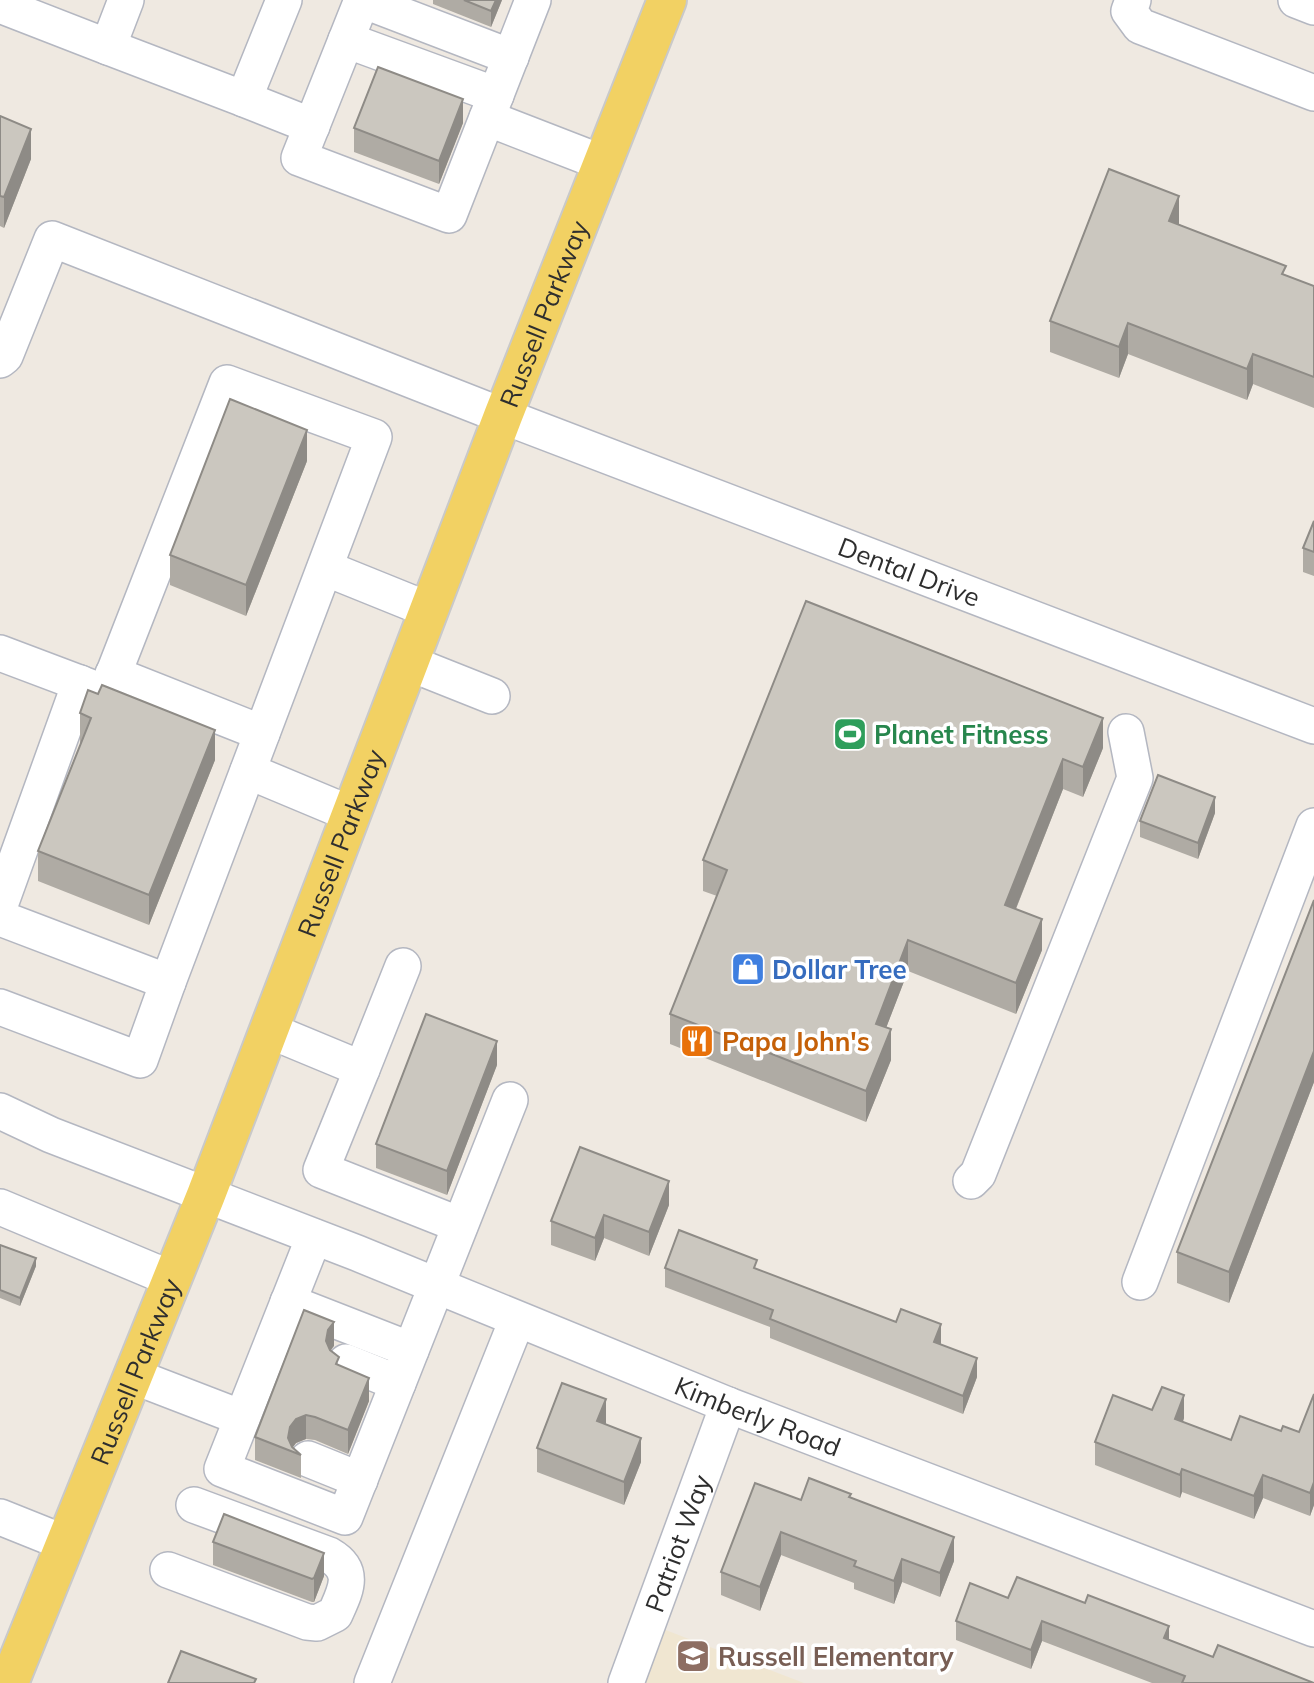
<svg xmlns="http://www.w3.org/2000/svg" width="1314" height="1683" font-family="Mulish,sans-serif">
	<style>
		.education { fill: #f0e6d1 }
		.lines { fill: none; stroke-linecap: round; stroke-linejoin: round }
		.minor-casing { stroke: #b4b7c1; stroke-width: 38 }
		.major-casing { stroke: #c9c9c9; stroke-width: 42 }
		.minor { stroke: #fff; stroke-width: 35 }
		.major { stroke: #f2d163; stroke-width: 38 }
		.wall { fill: #afaba4 }
		.shaded-wall { fill: #8e8b86 }
		.building { fill: #cbc7bf; stroke: #8e8b86; stroke-width: 2 }
		.labels { text-anchor: middle; dominant-baseline: central; stroke-width: 7; stroke-linejoin: round; paint-order: stroke }
		.street-label { font-size: 26px; fill: #2e2e2e; stroke: #fff }
		.leisure-label { font-size: 26px; font-weight: bold; fill: #27864d; stroke: #fff; text-anchor: start }
		.shop-label { font-size: 26px; font-weight: bold; fill: #366cbe; stroke: #fff; text-anchor: start }
		.food-label { font-size: 26px; font-weight: bold; fill: #c56008; stroke: #fff; text-anchor: start }
		.education-label { font-size: 26px; font-weight: bold; fill: #785e54; stroke: #fff; text-anchor: start }
	</style>
	<rect width="100%" height="100%" fill="#efe9e1"/>
	<!-- education -->
	<path class="education" d="M663,1629L804,1683H642Z"/>
	<g class="lines">
		<!-- minor casing -->
		<g class="minor-casing">
			<g id="minor">
				<path d="M362,0L299,158L449,215L533,0"/>
				<path d="M362,0L511,57"/>
				<path d="M1133,0L1129,11L1140,26L1314,93"/>
				<path d="M1296,0L1314,7"/>
				<path d="M0,5L108,47L126,0"/>
				<path d="M346,40L496,95"/>
				<path d="M108,47L244,99L284,0"/>
				<path d="M244,99L312,126"/>
				<path d="M487,118L603,163"/>
				<path id="s1" d="M0,360L5,356L52,239L503,416L1314,726"/>
				<path d="M325,568L429,610"/>
				<path d="M0,653L106,693L227,383L374,437L168,982L0,918"/>
				<path d="M409,663L492,696"/>
				<path d="M113,674L262,733"/>
				<path d="M248,771L351,814"/>
				<path d="M0,905L80,683"/>
				<path d="M0,1007L140,1060L168,982"/>
				<path d="M268,1030L362,1069L403,966"/>
				<path d="M362,1069L321,1170L460,1225"/>
				<path id="s2" d="M0,1111L51,1135L357,1253L728,1405L1314,1629"/>
				<path d="M971,1181L978,1174L1135,778L1126,732"/>
				<path d="M0,1207L172,1279"/>
				<path d="M314,1237L222,1469L345,1517L510,1100"/>
				<path d="M1140,1282L1314,826"/>
				<path d="M288,1302L411,1350"/>
				<path d="M346,1362L398,1383"/>
				<path d="M133,1376L242,1418"/>
				<path d="M308,1459L360,1480"/>
				<path d="M0,1517L65,1543"/>
				<path d="M168,1570L307,1622L317,1623L335,1614C345,1591 357,1571 329,1555L194,1505"/>
				<path d="M372,1683L517,1320"/>
				<path id="s3" d="M626,1683L728,1405"/>
			</g>
		</g>
		<!-- major casing -->
		<g class="major-casing">
			<g id="major">
				<path id="s4" d="M9,1683L206,1195L503,416L667,0"/>
			</g>
		</g>
		<!-- minor -->
		<use href="#minor" class="minor"/>
		<!-- major -->
		<use href="#major" class="major"/>
	</g>
	<!-- wall -->
	<g class="wall">
		<path d="M433,0H502L491,27L433,4Z"/>
		<path d="M0,116L31,159L4,228L0,226Z"/>
		<path d="M463,123L439,184L354,152V128Z"/>
		<path d="M1179,224L1286,275L1314,286V408L1253,384L1247,400L1128,354L1119,378L1050,352V321Z"/>
		<path d="M307,461L246,616L170,585V555Z"/>
		<path d="M1314,521V576L1303,572V548Z"/>
		<path d="M80,713L215,760L149,925L38,881V851L81,744H80Z"/>
		<path d="M1103,748L1083,797L1063,789L1016,909L1042,950L1016,1014L908,971L886,1028L891,1060L866,1122L670,1044V1014L717,896L703,891V860Z"/>
		<path d="M1215,813L1198,859L1140,837V821Z"/>
		<path d="M1314,900V1082L1229,1303L1177,1283V1252Z"/>
		<path d="M497,1065L447,1195L376,1168V1144Z"/>
		<path d="M669,1205L649,1256L604,1238L595,1261L551,1245V1221Z"/>
		<path d="M0,1245L36,1266L20,1306L0,1298Z"/>
		<path d="M665,1268L757,1269L941,1343V1344L977,1377L963,1414L770,1338V1327L665,1287Z"/>
		<path d="M334,1346L330,1351L339,1366L369,1401L348,1454L315,1440L306,1439L296,1443L292,1448L301,1455V1478L255,1460V1437Z"/>
		<path d="M1314,1394V1505L1310,1516L1263,1498L1254,1519L1182,1492L1180,1498L1095,1465V1442L1152,1410L1184,1418L1183,1422L1231,1440L1281,1431L1299,1432Z"/>
		<path d="M606,1423L605,1424L641,1462L624,1505L537,1472V1448Z"/>
		<path d="M851,1497L954,1561L940,1597L902,1582L894,1604L854,1589V1583L781,1555L760,1611L721,1595V1572L801,1500Z"/>
		<path d="M213,1542L324,1576L314,1602H312L213,1565Z"/>
		<path d="M1008,1598L1169,1640L1213,1657L1314,1683H1152L1042,1641L1031,1669L956,1640V1621Z"/>
	</g>
	<!-- shaded-wall -->
	<g class="shaded-wall">
		<path d="M496,0H502L491,27V11Z"/>
		<path d="M463,99V123L439,184V161Z"/>
		<path d="M31,129V159L4,228V197Z"/>
		<path d="M1179,196V226L1169,221Z"/>
		<path d="M1128,323V354L1119,378V347Z"/>
		<path d="M1253,354V384L1247,400V369Z"/>
		<path d="M307,430V461L246,616V585Z"/>
		<path d="M1103,718V748L1083,797V767Z"/>
		<path d="M215,730V760L149,925V895Z"/>
		<path d="M1063,759V789L1005,936V905Z"/>
		<path d="M1215,797V813L1198,859V843Z"/>
		<path d="M1042,919V950L1016,1014V983Z"/>
		<path d="M908,940V971L876,1054V1024Z"/>
		<path d="M891,1029V1060L866,1122V1091Z"/>
		<path d="M497,1041V1065L447,1195V1171Z"/>
		<path d="M1314,1051V1082L1229,1303V1272Z"/>
		<path d="M669,1181V1205L649,1256V1232Z"/>
		<path d="M604,1215V1238L595,1261V1238Z"/>
		<path d="M36,1258V1266L20,1306V1298Z"/>
		<path d="M334,1322V1346L328,1354L326,1341L328,1330Z"/>
		<path d="M941,1324V1343L934,1361V1342Z"/>
		<path d="M977,1358V1377L963,1414V1396Z"/>
		<path d="M369,1378V1401L348,1454V1430Z"/>
		<path d="M1184,1395V1418L1175,1442V1419Z"/>
		<path d="M606,1399V1423L597,1445V1421Z"/>
		<path d="M306,1415V1439L296,1443L290,1451L288,1438L290,1427L296,1419Z"/>
		<path d="M641,1438V1462L624,1505V1482Z"/>
		<path d="M1182,1469V1492L1180,1498V1475Z"/>
		<path d="M1263,1475V1498L1254,1519V1496Z"/>
		<path d="M1314,1482V1505L1310,1516V1493Z"/>
		<path d="M781,1532V1555L760,1611V1587Z"/>
		<path d="M954,1537V1561L940,1597V1573Z"/>
		<path d="M324,1553V1576L314,1602V1578Z"/>
		<path d="M902,1559V1582L894,1604V1581Z"/>
		<path d="M1042,1621V1641L1031,1669V1650Z"/>
		<path d="M1169,1626V1645L1164,1638Z"/>
	</g>
	<!-- building -->
	<g class="building">
		<path d="M464,0H496L491,11Z"/>
		<path d="M378,67L463,99L439,161L354,128Z"/>
		<path d="M0,116L31,129L4,197L0,196Z"/>
		<path d="M1109,169L1179,196L1169,221L1286,266L1282,274L1314,286V377L1253,354L1247,369L1128,323L1119,347L1050,321Z"/>
		<path d="M230,399L307,430L246,585L170,555Z"/>
		<path d="M1314,521V552L1303,548Z"/>
		<path d="M806,601L1103,718L1083,767L1063,759L1005,905L1042,919L1016,983L908,940L876,1024L891,1029L866,1091L670,1014L727,870L703,860Z"/>
		<path d="M102,685L215,730L149,895L38,851L91,718L80,713L88,690L98,694Z"/>
		<path d="M1158,775L1215,797L1198,843L1140,821Z"/>
		<path d="M1314,900V1051L1229,1272L1177,1252Z"/>
		<path d="M426,1014L497,1041L447,1171L376,1144Z"/>
		<path d="M580,1147L669,1181L649,1232L604,1215L595,1238L551,1221Z"/>
		<path d="M679,1230L757,1260L754,1268L896,1322L901,1309L941,1324L934,1342L977,1358L963,1396L770,1319L773,1310L665,1268Z"/>
		<path d="M0,1245L36,1258L20,1298L0,1290Z"/>
		<path d="M304,1310L334,1322L328,1330L326,1341L330,1350L339,1357L336,1364L369,1378L348,1430L315,1417L306,1415L296,1419L290,1427L288,1438L292,1447L301,1455L255,1437Z"/>
		<path d="M562,1383L606,1399L597,1421L641,1438L624,1482L537,1448Z"/>
		<path d="M1162,1387L1184,1395L1175,1419L1231,1440L1240,1416L1281,1431L1283,1426L1299,1432L1314,1394V1482L1310,1493L1263,1475L1254,1496L1182,1469L1180,1475L1095,1442L1113,1395L1152,1410Z"/>
		<path d="M809,1478L851,1494L849,1497L954,1537L940,1573L902,1559L894,1581L854,1566L856,1561L781,1532L760,1587L721,1572L755,1483L801,1500Z"/>
		<path d="M224,1514L324,1553L314,1578L312,1579L213,1542Z"/>
		<path d="M1017,1577L1085,1603L1088,1595L1169,1626L1164,1638L1213,1657L1218,1645L1314,1683H1182L1185,1676L1042,1621L1031,1650L956,1621L970,1583L1008,1598Z"/>
		<path d="M181,1651L256,1679L254,1683H168Z"/>
	</g>
	<!-- icons -->
	<defs>
		<g id="stadium-square" transform="scale(1.75)"><rect x="-9" y="-9" width="18" height="18" rx="4" fill="#2e9e5b" stroke="#fff"/><path d="M0-5a6.5 5 0 1 0 0 10a6.5 5 0 1 0 0-10ZM-3.5-1.8h7v3.6h-7Z" fill="#fff"/></g>
		<g id="shop-square" transform="scale(1.75)"><rect x="-9" y="-9" width="18" height="18" rx="4" fill="#3f7fe0" stroke="#fff"/><path d="M-5-2.5h2.3a2.7 3.5 0 0 1 5.4 0H5L5.5 6h-11ZM-1.5-2.5h3a1.5 2.3 0 0 0-3 0Z" fill="#fff"/></g>
		<g id="restaurant-square" transform="scale(1.75)"><rect x="-9" y="-9" width="18" height="18" rx="4" fill="#e8710a" stroke="#fff"/><path d="M-5-6h1v4h1v-4h1v4h1v-4h1v5L-1.5 .5V6h-2V.5L-5-1ZM5-6V6H3V1.5H1.5Q1.5-4 5-6Z" fill="#fff"/></g>
		<g id="school-square" transform="scale(1.75)"><rect x="-9" y="-9" width="18" height="18" rx="4" fill="#8d6e63" stroke="#fff"/><path d="M0-5L7-2L0 1L-7-2ZM-4 1L0 2.5L4 1V4Q0 6-4 4Z" fill="#fff"/></g>
	</defs>
	<g fill-rule="evenodd">
		<use href="#stadium-square" x="850" y="734"/>
		<use href="#shop-square" x="748" y="969"/>
		<use href="#restaurant-square" x="697" y="1041"/>
		<use href="#school-square" x="693" y="1656"/>
	</g>
	<g class="labels">
		<!-- street labels -->
		<g class="street-label">
			<text stroke="none"><textPath href="#s4" startOffset="1470">Russell Parkway</textPath></text>
			<text stroke="none"><textPath href="#s1" startOffset="1052">Dental Drive</textPath></text>
			<text stroke="none"><textPath href="#s4" startOffset="903">Russell Parkway</textPath></text>
			<text stroke="none"><textPath href="#s4" startOffset="336">Russell Parkway</textPath></text>
			<text stroke="none"><textPath href="#s2" startOffset="817">Kimberly Road</textPath></text>
			<text stroke="none"><textPath href="#s3" startOffset="149">Patriot Way</textPath></text>
		</g>
		<!-- leisure labels -->
		<g class="leisure-label">
			<text x="874" y="734">Planet Fitness</text>
		</g>
		<!-- shop labels -->
		<g class="shop-label">
			<text x="772" y="969">Dollar Tree</text>
		</g>
		<!-- food labels -->
		<g class="food-label">
			<text x="722" y="1041">Papa John's</text>
		</g>
		<!-- education labels -->
		<g class="education-label">
			<text x="718" y="1656">Russell Elementary</text>
		</g>
	</g>
</svg>
